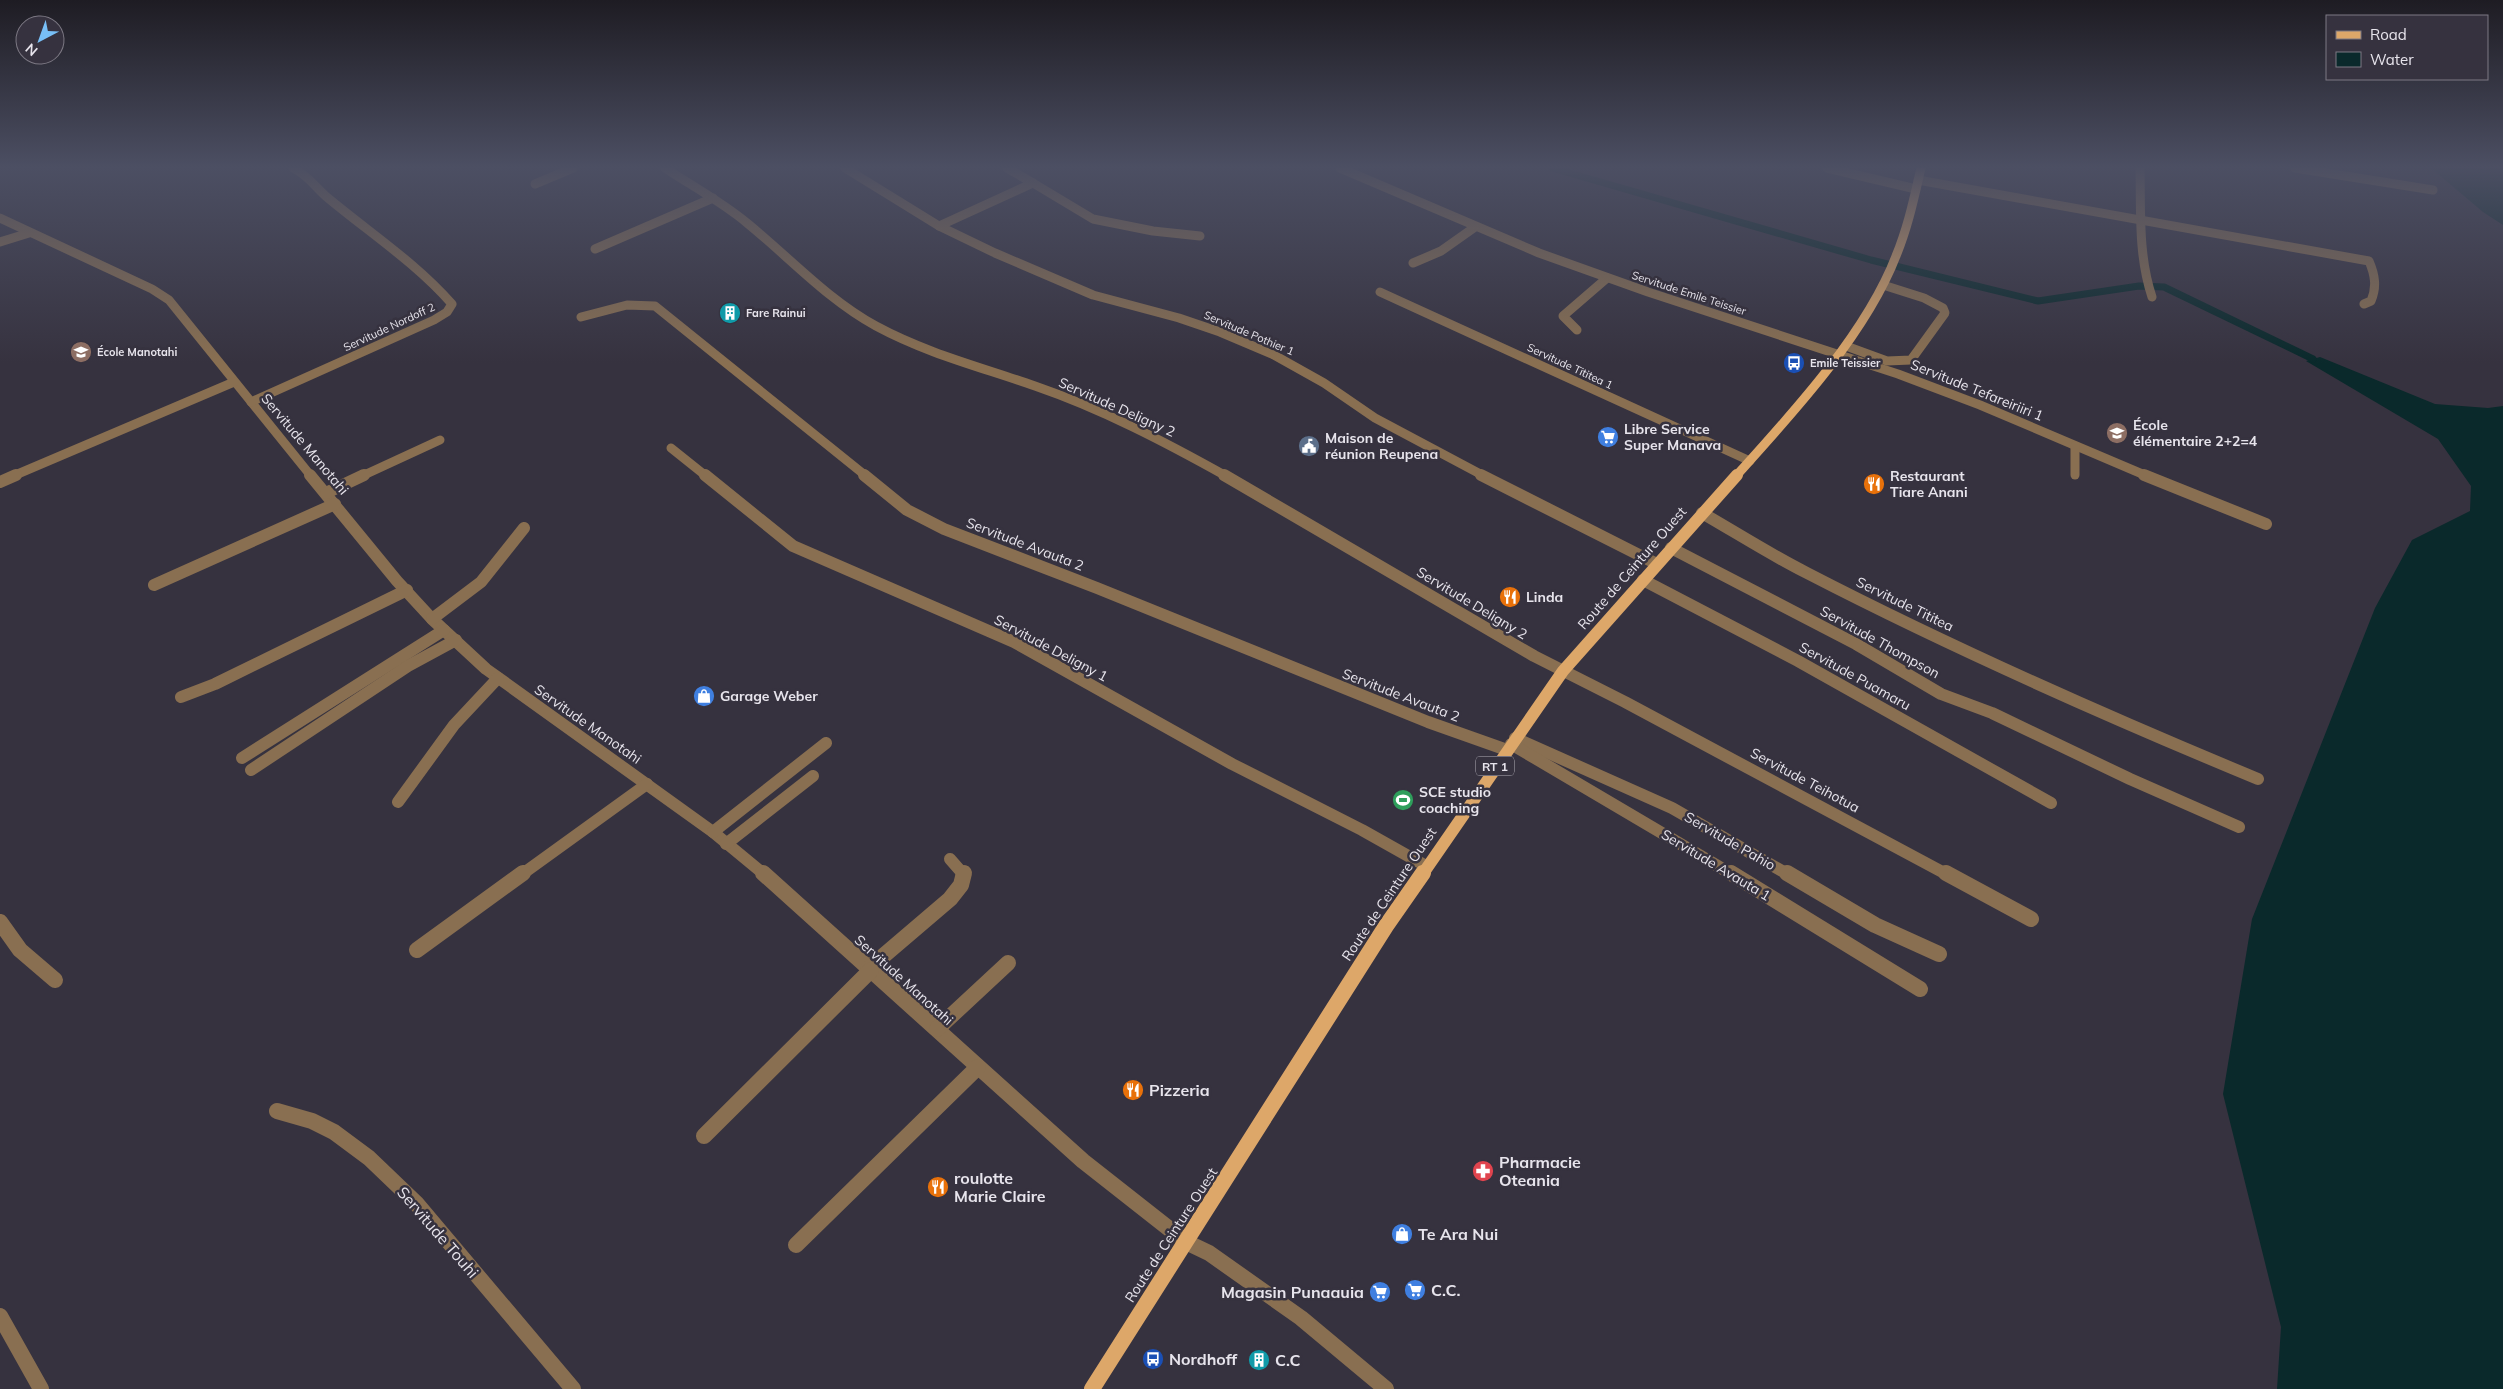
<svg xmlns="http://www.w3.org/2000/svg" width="2503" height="1389" font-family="Mulish,sans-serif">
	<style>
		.water { fill: #0a292b }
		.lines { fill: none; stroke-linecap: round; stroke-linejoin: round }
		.stream { stroke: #0a292b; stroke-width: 7 }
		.minor-far2 { stroke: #896f51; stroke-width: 9 }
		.minor-far1 { stroke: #896f51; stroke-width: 12 }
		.minor { stroke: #896f51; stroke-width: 16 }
		.major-far2 { stroke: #dda769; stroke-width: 9 }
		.major-far1 { stroke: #dda769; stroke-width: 12 }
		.major { stroke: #dda769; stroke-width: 16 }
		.labels { text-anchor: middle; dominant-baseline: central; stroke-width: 5; stroke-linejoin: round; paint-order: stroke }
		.far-street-label { font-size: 11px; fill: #e7e4ec; stroke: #36323f }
		.far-poi-label { font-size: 11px; font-weight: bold; fill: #e7e4ec; stroke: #36323f; text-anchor: start }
		.shield { fill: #36323f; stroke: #b2afb8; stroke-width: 1 }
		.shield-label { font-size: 12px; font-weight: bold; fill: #e7e4ec }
		.street-label { font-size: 14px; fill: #e7e4ec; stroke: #36323f }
		.poi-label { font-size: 14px; font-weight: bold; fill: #e7e4ec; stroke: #36323f; text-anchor: start }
		.near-poi-label { font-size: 16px; font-weight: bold; fill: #e7e4ec; stroke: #36323f; text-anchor: start }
		.near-street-label { font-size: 16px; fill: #e7e4ec; stroke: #36323f }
	</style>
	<rect width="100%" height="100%" fill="#36323f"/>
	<!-- water -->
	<g class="water">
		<path d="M2431,168H2503V225L2483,212Z"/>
		<path d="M2320,357L2435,404L2488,408L2503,406V1389H2277L2281,1327L2223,1094L2252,919L2375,608L2412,540L2470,511L2471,486L2438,439L2306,361Z"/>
	</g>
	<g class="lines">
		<!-- stream -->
		<path class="stream" d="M1552,168L1871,260L2038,301L2139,286L2164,287L2313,359"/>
		<!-- minor-far2 -->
		<g class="minor-far2">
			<path d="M665,168C692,186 722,202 747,223C789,257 828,300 876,326C928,354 981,367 1035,386C1102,409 1165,442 1226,476"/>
			<path d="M845,168L939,226L995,253L1093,295L1179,318L1220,332L1274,355L1324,383L1375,418L1484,476"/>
			<path d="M1340,168L1539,253L1648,292L1898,374L1980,405L2147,476"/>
			<path d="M1827,168L1916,189"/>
			<path d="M2140,168C2141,211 2138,255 2152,297"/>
			<path d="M2295,168L2433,190"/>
			<path d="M1918,180L2369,261C2375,275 2377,287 2371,301L2364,304"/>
			<path d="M1033,183L1093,219L1153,231L1200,236"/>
			<path d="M535,184L573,168"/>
			<path d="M0,218L152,289L169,300L311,476"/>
			<path d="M939,226L1033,183L1007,168"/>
			<path d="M0,242L29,233"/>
			<path d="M595,249L713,198"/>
			<path d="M1413,263L1441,251L1475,227"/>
			<path d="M1380,292L1750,461"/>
			<path d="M581,317L627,305L655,306L866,476"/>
			<path d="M1577,330L1563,316L1607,278"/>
			<path d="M1846,346L1887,361L1911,360L1945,313L1943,308L1924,298L1883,285"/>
			<path d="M251,402L434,320L447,312L452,304C416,263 370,233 328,198C316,188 308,175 293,168"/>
			<path d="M2075,446V475"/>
			<path d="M671,448L706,476"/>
			<path d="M13,476L234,382"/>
			<path d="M362,476L440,440"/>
		</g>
		<!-- minor-far1 -->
		<g class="minor-far1">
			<path d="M310,475L397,581L432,619L486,669L713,832L765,875"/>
			<path d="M705,475L793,546L1014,642L1232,764L1362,830L1426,866"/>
			<path d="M864,475L907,510L944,529L1097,588L1428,722L1507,750"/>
			<path d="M1224,475L1534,656L1625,702L1948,875"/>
			<path d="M1481,475L1657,564"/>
			<path d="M2144,475L2266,524"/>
			<path d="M0,482L16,475"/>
			<path d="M326,493L364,475"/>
			<path d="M1702,513C1737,533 1771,555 1807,573C1954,649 2106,716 2258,779"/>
			<path d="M1671,548L1856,644L1941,694L1992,713L2130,779L2239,827"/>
			<path d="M1643,580L1798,661L2051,803"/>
			<path d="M154,585L335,504"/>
			<path d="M432,619L481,582L524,528"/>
			<path d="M181,697L215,684L407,590"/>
			<path d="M1515,738L1672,808L1789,875"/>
			<path d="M1511,744L1733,875"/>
			<path d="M242,758L444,630"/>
			<path d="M251,770L408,666L456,640"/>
			<path d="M398,802L454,725L498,678"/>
			<path d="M713,832L826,743"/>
			<path d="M726,844L813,776"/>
			<path d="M950,859L964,875"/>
			<path d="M521,875L647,784"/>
		</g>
		<!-- minor -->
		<g class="minor">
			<path d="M763,873L1083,1161L1186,1242L1209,1253L1301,1318L1386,1389"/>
			<path d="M1731,873L1920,989"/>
			<path d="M1787,873L1875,925L1939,954"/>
			<path d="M1946,873L2031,919"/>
			<path d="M0,922L20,950L55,980"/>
			<path d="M417,950L523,873"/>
			<path d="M868,969L950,899L961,885L964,873"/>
			<path d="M937,1029L1008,963"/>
			<path d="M277,1111L312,1121L334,1132L369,1158L416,1203L573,1389"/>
			<path d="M704,1136L871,970"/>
			<path d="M796,1245L978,1067"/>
			<path d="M0,1316L41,1389"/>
		</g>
		<!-- major-far2 -->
		<path class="major-far2" d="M1736,476C1792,414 1866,334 1896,256C1908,227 1914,198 1921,168"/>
		<!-- major-far1 -->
		<path class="major-far1" d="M1422,875L1563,671L1737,475"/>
		<!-- major -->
		<path class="major" d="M1092,1389L1386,926L1423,873"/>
	</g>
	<!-- sky -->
	<linearGradient id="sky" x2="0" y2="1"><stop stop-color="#1e1c23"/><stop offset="0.46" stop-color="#4c4f63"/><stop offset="1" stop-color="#4c4f63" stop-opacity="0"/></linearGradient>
	<rect width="2503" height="363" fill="url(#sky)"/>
	<!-- icons -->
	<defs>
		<g id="building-disc" transform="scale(1.125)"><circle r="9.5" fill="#0f9aa8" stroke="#36323f"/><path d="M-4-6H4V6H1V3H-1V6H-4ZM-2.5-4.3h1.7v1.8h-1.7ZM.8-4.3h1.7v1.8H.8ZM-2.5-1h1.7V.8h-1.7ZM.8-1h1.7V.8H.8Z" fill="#fff"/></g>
		<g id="school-disc" transform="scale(1.125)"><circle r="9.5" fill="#8d6e63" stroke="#36323f"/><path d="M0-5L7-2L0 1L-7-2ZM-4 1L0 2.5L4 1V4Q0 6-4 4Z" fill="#fff"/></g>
		<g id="bus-disc" transform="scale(1.125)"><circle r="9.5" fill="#1a4fb4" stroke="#36323f"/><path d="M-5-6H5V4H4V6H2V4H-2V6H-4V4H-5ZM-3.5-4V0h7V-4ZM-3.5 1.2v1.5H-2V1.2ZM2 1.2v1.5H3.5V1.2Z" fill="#fff"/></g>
		<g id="supermarket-disc" transform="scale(1.125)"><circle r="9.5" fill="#3f7fe0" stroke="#36323f"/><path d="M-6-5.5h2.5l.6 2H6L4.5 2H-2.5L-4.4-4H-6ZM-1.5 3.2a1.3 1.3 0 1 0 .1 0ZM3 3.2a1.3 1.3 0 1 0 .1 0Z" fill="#fff"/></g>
		<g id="civic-disc" transform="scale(1.125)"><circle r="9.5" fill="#5c6f8a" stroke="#36323f"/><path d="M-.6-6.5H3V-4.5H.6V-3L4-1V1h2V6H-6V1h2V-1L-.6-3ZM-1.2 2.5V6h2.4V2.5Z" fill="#fff"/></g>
		<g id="restaurant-disc" transform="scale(1.125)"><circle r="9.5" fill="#e8710a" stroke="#36323f"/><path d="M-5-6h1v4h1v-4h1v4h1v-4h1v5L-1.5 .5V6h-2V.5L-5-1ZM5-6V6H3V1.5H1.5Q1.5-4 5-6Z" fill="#fff"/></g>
		<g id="shop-disc" transform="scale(1.125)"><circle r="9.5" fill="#3f7fe0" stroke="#36323f"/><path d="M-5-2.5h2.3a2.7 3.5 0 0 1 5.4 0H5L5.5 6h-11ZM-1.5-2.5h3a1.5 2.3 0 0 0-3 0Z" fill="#fff"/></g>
		<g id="stadium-disc" transform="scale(1.125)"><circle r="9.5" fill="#2e9e5b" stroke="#36323f"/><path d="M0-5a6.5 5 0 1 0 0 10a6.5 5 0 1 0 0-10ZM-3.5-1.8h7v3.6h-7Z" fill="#fff"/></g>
		<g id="pharmacy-disc" transform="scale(1.125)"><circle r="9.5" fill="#e0444e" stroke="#36323f"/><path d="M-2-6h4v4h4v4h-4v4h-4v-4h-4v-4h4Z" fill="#fff"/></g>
	</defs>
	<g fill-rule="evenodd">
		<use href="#building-disc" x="730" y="313"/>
		<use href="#school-disc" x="81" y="352"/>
		<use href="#bus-disc" x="1794" y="363"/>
		<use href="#school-disc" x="2117" y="433"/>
		<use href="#supermarket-disc" x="1608" y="437"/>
		<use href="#civic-disc" x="1309" y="446"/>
		<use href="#restaurant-disc" x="1874" y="484"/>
		<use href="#restaurant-disc" x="1510" y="597"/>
		<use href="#shop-disc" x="704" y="696"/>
		<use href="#stadium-disc" x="1403" y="800"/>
		<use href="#restaurant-disc" x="1133" y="1090"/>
		<use href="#pharmacy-disc" x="1483" y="1171"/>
		<use href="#restaurant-disc" x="938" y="1187"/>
		<use href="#shop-disc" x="1402" y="1234"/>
		<use href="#supermarket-disc" x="1415" y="1290"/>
		<use href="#supermarket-disc" x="1380" y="1292"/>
		<use href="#bus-disc" x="1153" y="1359"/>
		<use href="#building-disc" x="1259" y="1360"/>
	</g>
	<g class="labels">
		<!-- far-street labels -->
		<g class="far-street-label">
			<text transform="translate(1689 293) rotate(18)">Servitude Emile Teissier</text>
			<text transform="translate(389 327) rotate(-25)">Servitude Nordoff 2</text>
			<text transform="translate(1249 333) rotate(23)">Servitude Pothier 1</text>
			<text transform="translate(1570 366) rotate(25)">Servitude Tititea 1</text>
		</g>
		<!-- far-poi labels -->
		<g class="far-poi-label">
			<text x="746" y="313">Fare Rainui</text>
			<text x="97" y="352">École Manotahi</text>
			<text x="1810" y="363">Emile Teissier</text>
		</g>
		<!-- shield labels -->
		<rect class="shield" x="1476" y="756.5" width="38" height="19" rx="4"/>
		<g class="shield-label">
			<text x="1495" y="766">RT 1</text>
		</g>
		<!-- street labels -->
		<g class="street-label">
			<text transform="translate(1977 390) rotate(22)">Servitude Tefareiriiri 1</text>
			<text transform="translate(1117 407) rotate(24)">Servitude Deligny 2</text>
			<text transform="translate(305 444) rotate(50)">Servitude Manotahi</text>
			<text transform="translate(1025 544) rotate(21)">Servitude Avauta 2</text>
			<text transform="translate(1632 568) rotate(-49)">Route de Ceinture Ouest</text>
			<text transform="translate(1472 603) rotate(31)">Servitude Deligny 2</text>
			<text transform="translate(1905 604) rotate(26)">Servitude Tititea</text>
			<text transform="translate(1880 642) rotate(29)">Servitude Thompson</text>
			<text transform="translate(1051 648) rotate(28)">Servitude Deligny 1</text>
			<text transform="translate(1855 676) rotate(29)">Servitude Puamaru</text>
			<text transform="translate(1401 695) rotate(21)">Servitude Avauta 2</text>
			<text transform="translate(588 724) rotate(35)">Servitude Manotahi</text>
			<text transform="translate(1805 780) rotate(28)">Servitude Teihotua</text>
			<text transform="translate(1730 841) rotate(30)">Servitude Pahio</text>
			<text transform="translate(1716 865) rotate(31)">Servitude Avauta 1</text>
			<text transform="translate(1389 894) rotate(-56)">Route de Ceinture Ouest</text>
			<text transform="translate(904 980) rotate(42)">Servitude Manotahi</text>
			<text transform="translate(1171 1235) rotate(-57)">Route de Ceinture Ouest</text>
		</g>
		<!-- poi labels -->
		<g class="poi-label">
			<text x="2133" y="425">École<tspan x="2133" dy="16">élémentaire 2+2=4</tspan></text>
			<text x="1624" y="429">Libre Service<tspan x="1624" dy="16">Super Manava</tspan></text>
			<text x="1325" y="438">Maison de<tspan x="1325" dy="16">réunion Reupena</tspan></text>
			<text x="1890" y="476">Restaurant<tspan x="1890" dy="16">Tiare Anani</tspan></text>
			<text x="1526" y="597">Linda</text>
			<text x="720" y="696">Garage Weber</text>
			<text x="1419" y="792">SCE studio<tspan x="1419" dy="16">coaching</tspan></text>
		</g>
		<!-- near-poi labels -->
		<g class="near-poi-label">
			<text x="1149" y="1090">Pizzeria</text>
			<text x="1499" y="1162">Pharmacie<tspan x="1499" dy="18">Oteania</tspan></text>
			<text x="954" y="1178">roulotte<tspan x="954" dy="18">Marie Claire</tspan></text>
			<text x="1418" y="1234">Te Ara Nui</text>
			<text x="1431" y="1290">C.C.</text>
			<text x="1364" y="1292" text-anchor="end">Magasin Punaauia</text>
			<text x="1169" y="1359">Nordhoff</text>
			<text x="1275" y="1360">C.C</text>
		</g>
		<!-- near-street labels -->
		<g class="near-street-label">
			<text transform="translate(438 1232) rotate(49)">Servitude Touhi</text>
		</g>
	</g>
	<!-- legend -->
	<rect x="2326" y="15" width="162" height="65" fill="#36323f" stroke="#7d7984"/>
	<rect x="2336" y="31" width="25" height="8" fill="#dda769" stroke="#7d7984"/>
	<text x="2370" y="40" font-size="15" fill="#e7e4ec">Road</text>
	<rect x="2336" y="52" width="25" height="15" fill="#0a292b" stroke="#7d7984"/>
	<text x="2370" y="65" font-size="15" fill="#e7e4ec">Water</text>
	<!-- north arrow -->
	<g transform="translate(40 40) rotate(221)"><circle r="24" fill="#36323f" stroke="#7d7984"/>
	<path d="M0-4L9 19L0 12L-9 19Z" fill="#78bff7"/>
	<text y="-8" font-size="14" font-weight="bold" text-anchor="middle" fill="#e7e4ec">N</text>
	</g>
</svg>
